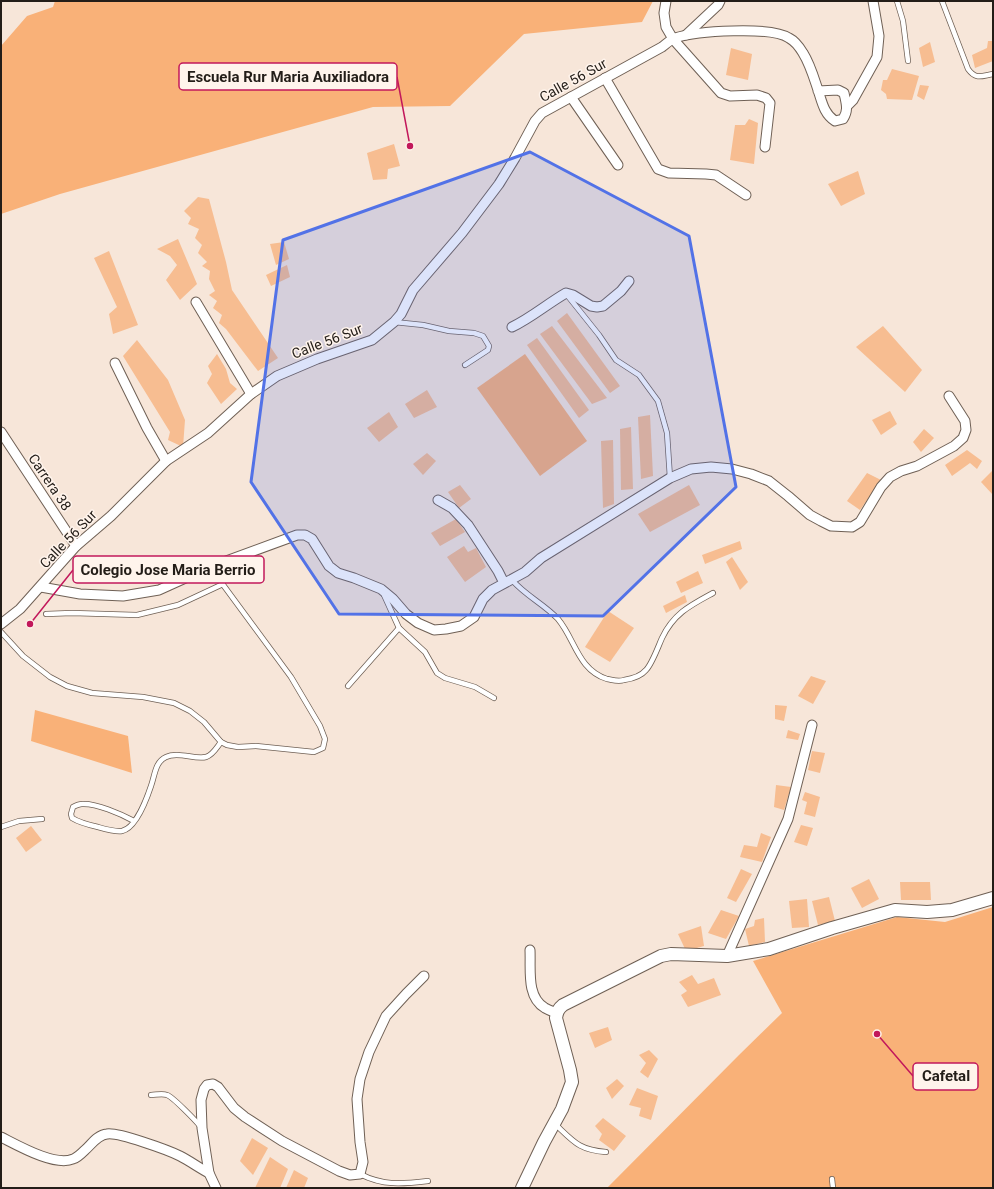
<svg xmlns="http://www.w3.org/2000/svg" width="994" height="1189" font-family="Roboto,sans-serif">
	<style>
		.green { fill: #f9b178 }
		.building { fill: #f7bd91 }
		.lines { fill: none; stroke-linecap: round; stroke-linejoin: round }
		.service-casing { stroke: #6f6055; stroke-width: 6 }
		.minor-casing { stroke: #6f6055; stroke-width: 11 }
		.tertiary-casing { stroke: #6f6055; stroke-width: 14 }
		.service { stroke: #fff; stroke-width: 4.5 }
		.minor { stroke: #fff; stroke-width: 9 }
		.tertiary { stroke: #fff; stroke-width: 12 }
		.marked { fill: #5272e7; fill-opacity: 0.2; stroke: #5272e7; stroke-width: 3; stroke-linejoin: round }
		.labels { text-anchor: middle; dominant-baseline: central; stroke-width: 3; stroke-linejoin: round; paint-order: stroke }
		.street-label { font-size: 14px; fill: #231d18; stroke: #fff4ec }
		.leader { fill: none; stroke: #c2185b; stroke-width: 1.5 }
		.callout-dot { fill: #c2185b; stroke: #fff4ec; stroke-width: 1.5 }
		.callout { fill: #fff4ec; stroke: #c2185b; stroke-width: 1.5 }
		.callout-label { font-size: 15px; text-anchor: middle; font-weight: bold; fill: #231d18 }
	</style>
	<rect width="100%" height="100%" fill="#f7e6d9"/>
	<!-- green -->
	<g class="green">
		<path d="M55,1H653L642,22L524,34L450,106L373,107L60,194L1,214V46L27,16L53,7Z"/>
		<path d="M525,354L587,441L540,476L477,388Z"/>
		<path d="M35,710L128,736L132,773L31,741Z"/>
		<path d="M993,907V1188H607L739,1055L782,1013L753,961L897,917L945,922Z"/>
	</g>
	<!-- building -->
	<g class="building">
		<path d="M988,41H993V61L975,68L972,55L987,48Z"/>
		<path d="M930,42L935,62L923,67L919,48Z"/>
		<path d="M731,48L752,54L748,80L726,75Z"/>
		<path d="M892,69L919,76L912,100L887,99L886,94L881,90L883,80H887Z"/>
		<path d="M920,85L929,86L924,100L917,96Z"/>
		<path d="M749,119L758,123L754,164L730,160L735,125H745Z"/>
		<path d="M394,144L400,166L388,169L387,179L373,180L367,153Z"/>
		<path d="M858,171L865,194L841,206L828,184Z"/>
		<path d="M198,197L209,199L226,262L232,290L278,358L258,371L226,329L219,323L222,315L213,308L217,301L209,295L215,291L209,279L210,271L202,266L207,262L198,253L202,245L195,238L199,229L188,224L191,218L184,211Z"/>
		<path d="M178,239L197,284L180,300L166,280L177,265L170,256L157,249Z"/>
		<path d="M284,242L289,259L276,265L270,244Z"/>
		<path d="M109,251L138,325L113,334L109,314L117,307L94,258Z"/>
		<path d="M287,265L290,277L271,286L266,275Z"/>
		<path d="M567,313L620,386L610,393L557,321Z"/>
		<path d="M552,326L607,398L592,404L540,334Z"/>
		<path d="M883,326L922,370L905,392L856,347Z"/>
		<path d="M537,338L589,410L579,418L527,345Z"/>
		<path d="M137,340L168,380L185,420L183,447L168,440L170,432L123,356Z"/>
		<path d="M217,354L226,369L230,383L237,389L221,404L207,383L212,374L208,366Z"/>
		<path d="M427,390L437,407L414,418L405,404Z"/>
		<path d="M890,411L897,424L881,435L872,420Z"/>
		<path d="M389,412L398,427L379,442L367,428Z"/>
		<path d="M650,415L653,476L641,479L638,417Z"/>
		<path d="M631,427L633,489L621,490L620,429Z"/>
		<path d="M924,429L934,438L921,452L913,442Z"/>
		<path d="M613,440L614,504L603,508L601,441Z"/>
		<path d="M967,450L982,461L977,469L970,463L952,476L945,465Z"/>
		<path d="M427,453L436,461L423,475L413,464Z"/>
		<path d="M993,470V495L981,482Z"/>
		<path d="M867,473L881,480L860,510L847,501Z"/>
		<path d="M460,485L471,499L459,508L448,492Z"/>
		<path d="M689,485L700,505L650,532L638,514Z"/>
		<path d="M456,519L465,532L440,546L431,533Z"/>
		<path d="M740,541L742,549L705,564L702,555Z"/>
		<path d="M464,546L468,552L476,548L486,567L465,582L447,557Z"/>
		<path d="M732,557L748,582L740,590L726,562Z"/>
		<path d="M698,571L703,583L681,593L676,582Z"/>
		<path d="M685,595L687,602L666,613L663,606Z"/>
		<path d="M608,611L634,628L610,662L585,647Z"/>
		<path d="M811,676L826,681L813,704L798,696Z"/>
		<path d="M775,705L787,706L784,721L775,719Z"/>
		<path d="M788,730L800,734L798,740L786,738Z"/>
		<path d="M812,751L825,753L820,773L808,770Z"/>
		<path d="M776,785L791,787L784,810L774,807Z"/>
		<path d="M805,792L820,797L815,817L804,814L807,802L802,800Z"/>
		<path d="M801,825L813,828L807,846L794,842Z"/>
		<path d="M31,826L42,840L26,852L16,838Z"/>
		<path d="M761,833L771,837L762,862L740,857L744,845L757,847Z"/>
		<path d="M741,869L752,874L736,902L727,898Z"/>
		<path d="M869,879L879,899L862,908L851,888Z"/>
		<path d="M900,882H930L931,900H901Z"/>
		<path d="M829,897L835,921L818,925L812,901Z"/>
		<path d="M807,899L809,927L792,928L789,901Z"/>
		<path d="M721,910L739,916L726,939L708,933Z"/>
		<path d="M764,918L765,942L749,946L745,929L754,926L755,920Z"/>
		<path d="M701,926L704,946L686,951L678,934Z"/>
		<path d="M692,975L698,984L714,978L721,995L688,1007L681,995L687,991L679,982Z"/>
		<path d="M608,1027L612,1040L595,1048L589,1033Z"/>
		<path d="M649,1050L658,1059L648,1078L640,1072L646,1063L639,1055Z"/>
		<path d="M617,1079L624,1086L612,1099L606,1088Z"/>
		<path d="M637,1088L658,1096L651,1120L639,1116L641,1108L629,1105Z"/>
		<path d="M603,1118L626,1136L614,1151L599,1140L602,1134L595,1126Z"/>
		<path d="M252,1138L268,1148L253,1175L240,1161Z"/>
		<path d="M270,1157L288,1169L280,1188H255Z"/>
		<path d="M294,1170L308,1178L304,1188H286Z"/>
	</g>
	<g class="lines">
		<!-- service casing -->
		<g class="service-casing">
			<g id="service">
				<path d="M897,1L903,21L908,61"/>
				<path d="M942,1L968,69C976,80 981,76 993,74"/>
				<path d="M567,295L599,335L616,360L639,375L658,401L667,433L670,478"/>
				<path d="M394,322L423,325L449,331L474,333L483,336L489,346L488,350L465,365"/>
				<path d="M512,580C526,596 544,604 558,619C575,639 578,670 607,679C613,680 618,682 624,680C631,679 641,676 646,670C652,664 658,647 662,638C674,613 691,605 713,593"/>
				<path d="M384,595L399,628L425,652L437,673L445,678L475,687L494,698"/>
				<path d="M46,614L72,613L137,615L178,605L223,584"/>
				<path d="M1,632L23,656L50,677L67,686L92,693L143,697L174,703L190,711L204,722L221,742L227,745L238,747L256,746L314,752L323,748L325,739L320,726L291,677L210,567"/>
				<path d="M348,686L399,628"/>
				<path d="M134,821C121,814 96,803 82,804C79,804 75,806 73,807L71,814L72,818C80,823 89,825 98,827C105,829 115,832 122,831C136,828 147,798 151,786C155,775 155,762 166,757C178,751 195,760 206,757C213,755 217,747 221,742"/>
				<path d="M1,827L19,821L42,819"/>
				<path d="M151,1095C156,1095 162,1093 167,1095C173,1097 196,1121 200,1126"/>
				<path d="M555,1124C574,1142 579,1150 606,1152"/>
				<path d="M360,1174C383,1186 403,1184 428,1181"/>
				<path d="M832,1179L833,1188"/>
			</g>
		</g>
		<!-- minor casing -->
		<g class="minor-casing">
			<g id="minor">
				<path d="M666,1L664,13L666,27L673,39L721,93L730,96L757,95L766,98L770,103L765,147"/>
				<path d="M686,35L718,5L720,1"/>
				<path d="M605,78L658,169L669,173L706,174L716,175L746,195"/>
				<path d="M571,97L618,165"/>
				<path d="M847,106L853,100L877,57L879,36L873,1"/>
				<path d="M196,302L251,394"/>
				<path d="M512,327C531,318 547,304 566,293L573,295L591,306L597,307L603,306L621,291L629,281"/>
				<path d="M115,363L147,428L166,461"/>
				<path d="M1,432L76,546"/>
				<path d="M438,500L452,508L468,525L498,571L504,583"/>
				<path d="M41,587L80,594L123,596L159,590L210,567L297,535H305L312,539L329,566L338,573L354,578L381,589L393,599L406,614L418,623L434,630L446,629L461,626L474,617L483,599L492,590L525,572L541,558L670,478L691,469L711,467L732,469L751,474L769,481L788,496L810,515L821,521L831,526L852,527L860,522L881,487L890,477L901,471L917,466L954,446L963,438L966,430L965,421L949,396"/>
				<path d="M1,624L20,609L76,546L111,516L166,461L208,433L251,394L277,376L317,359L372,340L394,322L401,314L413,290L462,233L499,184L515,158L535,121L542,113L662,47C666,44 670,40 675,38C696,31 771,26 789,38C795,41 800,48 803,53C810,64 814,78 818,90C822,102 824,114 835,121L843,119C849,110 846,103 844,93L838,90L818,91"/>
				<path d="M530,950C531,969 526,997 545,1008C549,1010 553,1012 557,1013"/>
				<path d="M727,956L788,819L812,725"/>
				<path d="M1,1137C17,1145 55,1167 73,1159C77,1158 82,1153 85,1150C91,1145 97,1135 107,1134C118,1132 168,1150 180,1156C190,1161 199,1168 209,1173"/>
				<path d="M216,1188L209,1173L202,1128L201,1100L204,1089L207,1085L213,1084L218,1087L234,1108L245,1117L282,1141L339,1171L350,1175L360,1174L363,1162L360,1142L357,1099L360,1079L369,1052L386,1016L406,994L424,976"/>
			</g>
		</g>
		<!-- tertiary casing -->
		<g class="tertiary-casing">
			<path id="tertiary" d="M522,1188L544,1142L562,1109L572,1082L570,1070L556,1018C557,1012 558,1009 563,1005L661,956L671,954L727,956L769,949L832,928L895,910L927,912L952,910L993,898"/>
		</g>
		<!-- service -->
		<use href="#service" class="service"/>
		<!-- minor -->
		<use href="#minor" class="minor"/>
		<!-- tertiary -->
		<use href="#tertiary" class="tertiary"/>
	</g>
	<!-- marked area -->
	<path class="marked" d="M530,152L689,236L736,487L603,616L339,614L251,482L283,240Z"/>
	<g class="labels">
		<!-- street labels -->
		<g class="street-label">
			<text transform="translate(573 80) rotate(-29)">Calle 56 Sur</text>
			<text transform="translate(327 341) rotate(-21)">Calle 56 Sur</text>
			<text transform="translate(50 482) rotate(56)">Carrera 38</text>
			<text transform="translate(68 539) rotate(-46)">Calle 56 Sur</text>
		</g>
	</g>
	<!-- callouts -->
	<path class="leader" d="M410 146L397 77M30 624L73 570M877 1034L913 1076"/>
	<g class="callout-dot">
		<circle cx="410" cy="146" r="4"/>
		<circle cx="30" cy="624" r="4"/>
		<circle cx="877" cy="1034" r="4"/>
	</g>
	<g class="callout">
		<rect x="179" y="63" width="218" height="27" rx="4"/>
		<rect x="73" y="556" width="191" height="27" rx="4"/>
		<rect x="913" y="1063" width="65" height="27" rx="4"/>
	</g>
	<g class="callout-label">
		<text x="288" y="82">Escuela Rur Maria Auxiliadora</text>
		<text x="168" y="575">Colegio Jose Maria Berrio</text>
		<text x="946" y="1081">Cafetal</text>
	</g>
	<!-- border -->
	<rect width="994" height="1189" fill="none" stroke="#231d18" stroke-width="4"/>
</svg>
